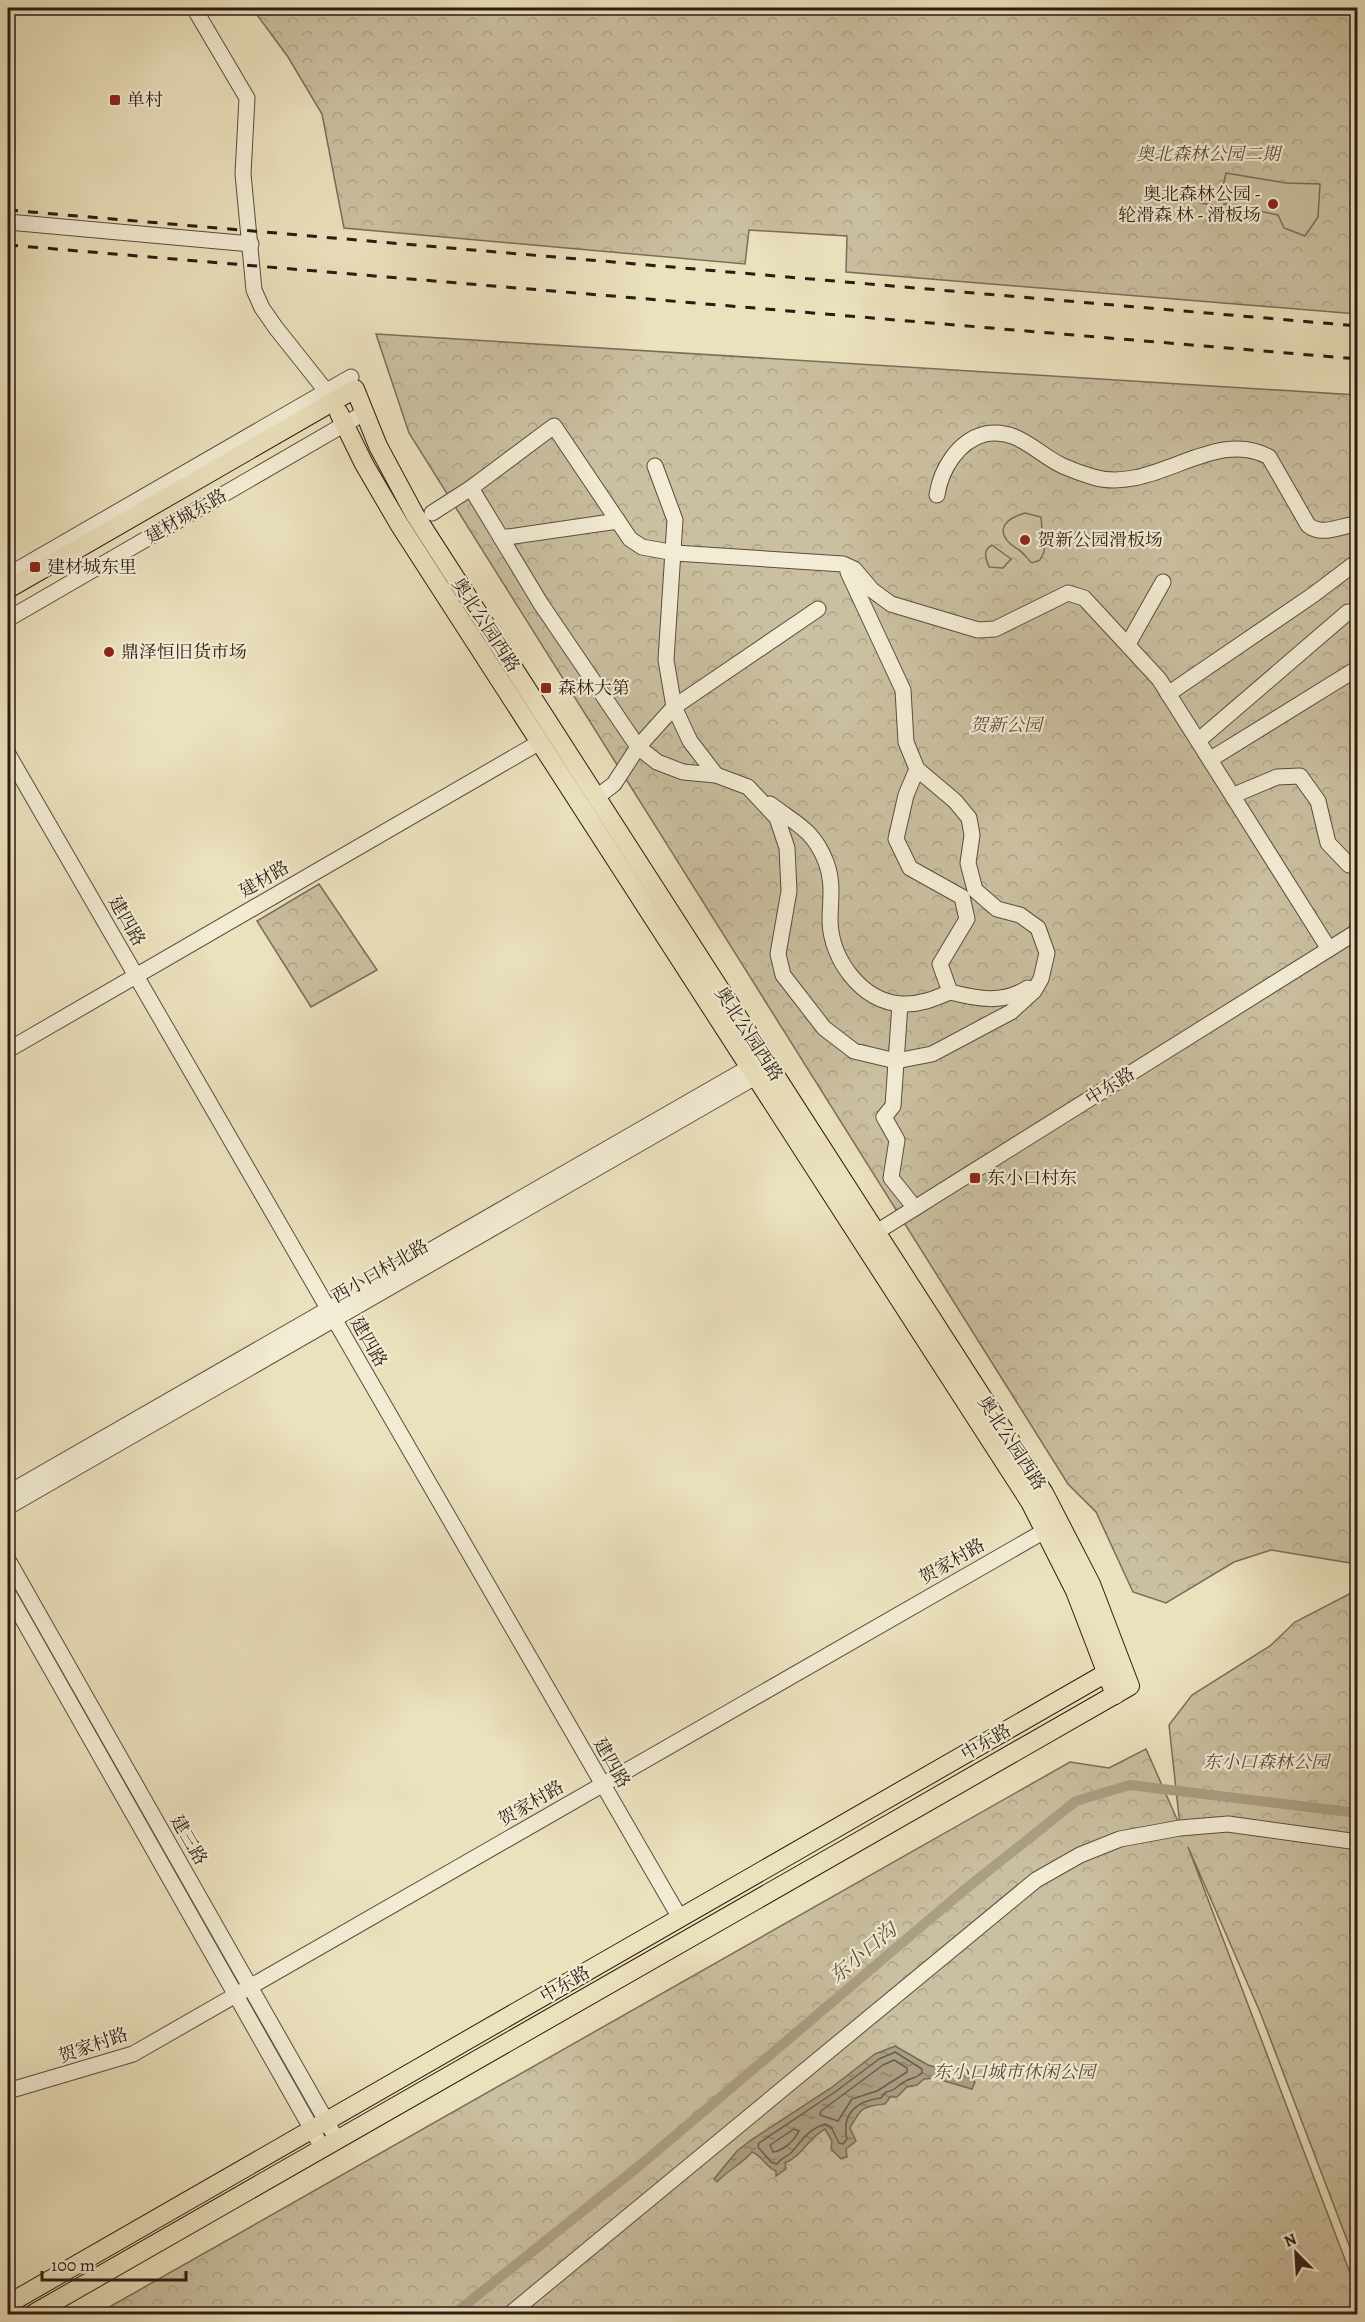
<svg xmlns="http://www.w3.org/2000/svg" width="1365" height="2322" font-family="Alegreya,'Noto Serif SC',serif">
	<style>
		.park { fill: url(#park-crowns); stroke: #7a6d5a; stroke-width: 1.5 }
		.pitch { fill: #cabfa0; stroke: #7a6d5a; stroke-width: 1.5 }
		.water { fill: url(#water-ripples); stroke: #776a56; stroke-width: 1.5 }
		.lines { fill: none; stroke-linecap: round; stroke-linejoin: round }
		.shore { stroke: #6a5c4b; stroke-width: 1.5 }
		.canal { stroke: #aa9e83; stroke-width: 10 }
		.minor-casing { stroke: #5b4c3e; stroke-width: 17 }
		.major-casing { stroke: #2b1b13; stroke-width: 20 }
		.minor { stroke: #f2ecd4; stroke-width: 15 }
		.major { stroke: #ebe1bd; stroke-width: 18 }
		.rail { stroke: #2b1b13; stroke-width: 3; stroke-dasharray: 10 10; stroke-linecap: butt }
		.poi-dot { fill: #8f2418; stroke: #f2ecd4; stroke-width: 2 }
		.labels { text-anchor: middle; dominant-baseline: central; stroke-width: 4.5; stroke-linejoin: round; paint-order: stroke }
		.poi-label { font-size: 18px; fill: #2b1b13; stroke: #f2ecd4; text-anchor: start }
		.park-label { font-size: 18px; font-style: italic; fill: #5b4c3d; stroke: #f2ecd4 }
		.street-label { font-size: 18px; fill: #2b1b13; stroke: #f2ecd4 }
		.water-label { font-size: 20px; font-style: italic; fill: #5e4f40; stroke: #f2ecd4 }
	</style>
	<defs>
		<pattern id="park-crowns" width="20" height="18" patternUnits="userSpaceOnUse" patternTransform="scale(1.5)"><rect width="20" height="18" fill="#cabfa0"/><path d="M2 6a3 3 0 1 1 6 0M12 15a3 3 0 1 1 6 0" fill="none" stroke="#aea489"/></pattern>
		<pattern id="water-ripples" width="26" height="14" patternUnits="userSpaceOnUse" patternTransform="scale(1.5)"><rect width="26" height="14" fill="#aa9e83"/><path d="M2 4q2-2 4 0t4 0M15 11q2-2 4 0t4 0" fill="none" stroke="#8b806a"/></pattern>
	</defs>
	<rect width="100%" height="100%" fill="#ebe1bd"/>
	<filter id="stains"><feTurbulence type="fractalNoise" baseFrequency=".00333" numOctaves="4"/><feColorMatrix values="0 0 0 0 .2 0 0 0 0 .09 0 0 0 0 .02 0 0 0 .5 -.17"/></filter>
	<radialGradient id="worn" r=".72"><stop offset=".6" stop-color="#630" stop-opacity="0"/><stop offset="1" stop-color="#630" stop-opacity=".3"/></radialGradient>
	<!-- park -->
	<g class="park">
		<path d="M252,8H1357V314L846,272L847,236L749,230L745,264L344,228L322,114L288,57Z"/>
		<path d="M376,334L1357,395V1564L1271,1550L1234,1562L1166,1603L1133,1592L1096,1512L1068,1484L409,433Z"/>
		<path d="M319,884L377,970L311,1007L257,921Z"/>
		<path d="M1357,1590V2266L1260,2012L1188,1847L1357,2291V2314H97L1070,1762L1109,1768L1146,1749L1180,1826L1169,1725L1192,1695L1270,1646L1295,1622Z"/>
	</g>
	<!-- pitch -->
	<g class="pitch">
		<path d="M1226,173L1286,183L1320,184L1318,217L1305,236L1284,228L1278,215L1225,204L1218,206L1200,203L1202,192L1221,195Z"/>
		<path d="M1025,513L1041,517L1042,530L1046,534L1044,552L1040,560L1032,563C1027,559 1024,553 1019,550C996,536 998,521 1025,513Z"/>
		<path d="M992,545L1011,559L1003,568L989,567C986,559 982,550 992,545Z"/>
	</g>
	<!-- water -->
	<path class="water" d="M895,2046L928,2065L972,2078L975,2082L972,2089L934,2078L924,2079L917,2085L907,2087L897,2097H890L885,2104C862,2106 861,2108 850,2128L856,2141L846,2149L847,2157L841,2159L831,2149L832,2141L825,2129C809,2137 802,2156 785,2163L786,2169L776,2176V2171C765,2167 762,2155 752,2152C741,2165 729,2169 717,2182L714,2179L737,2151L751,2140L831,2088L875,2054Z"/>
	<g class="lines">
		<!-- shore -->
		<g class="shore">
			<path d="M895,2052L922,2069V2073C914,2080 911,2077 904,2082C896,2086 896,2091 886,2092L881,2098C857,2101 841,2113 847,2139L843,2144L839,2143L831,2127L825,2124C809,2129 802,2140 792,2152C787,2157 781,2158 777,2164L771,2162L758,2147L759,2143L835,2092L879,2059Z"/>
			<path d="M894,2060L907,2068V2072L877,2091L852,2099L838,2121L820,2115L821,2111L883,2065Z"/>
			<path d="M794,2129L799,2131C794,2141 783,2151 773,2152L770,2145Z"/>
		</g>
		<!-- canal -->
		<path class="canal" d="M454,2314L644,2162L963,1891L1076,1801L1130,1785L1358,1813"/>
		<!-- minor casing -->
		<g class="minor-casing">
			<g id="minor">
				<path d="M194,8L247,98L243,174L254,290L262,308L276,328L334,401"/>
				<path d="M8,222L251,244"/>
				<path d="M655,466L675,520L666,660L674,707L690,741L716,775"/>
				<path d="M471,488L541,604L638,747L657,762L683,772L716,775L748,787L777,818L787,848L789,891L778,954L783,975L824,1028L854,1051L896,1061L932,1054L1011,1012L1034,991L1041,979L1047,953L1038,928L1020,915L997,909L975,890L968,863L972,835L969,818L955,801L917,769"/>
				<path d="M937,495C941,469 958,441 985,434C1017,427 1037,454 1063,466C1072,470 1083,474 1093,477C1153,495 1214,426 1269,457L1308,525C1322,537 1341,525 1358,524"/>
				<path d="M432,513L471,488L554,426L630,539L642,547L675,553L843,564L854,569L872,590L891,604L978,630L995,629L1068,593L1084,598L1159,679L1329,949"/>
				<path d="M501,538L618,521"/>
				<path d="M848,572L903,690L906,742L917,769L906,795L896,839L910,868L962,897L967,919L940,964L950,992C978,999 1002,1004 1028,988"/>
				<path d="M8,575L351,377"/>
				<path d="M8,619L364,413"/>
				<path d="M1128,644L1163,582"/>
				<path d="M1168,694L1313,595L1358,561"/>
				<path d="M1199,740L1348,612"/>
				<path d="M8,754L680,1918"/>
				<path d="M1211,759L1358,668"/>
				<path d="M1234,795L1277,777L1300,776L1318,801L1328,843L1349,865L1358,862"/>
				<path d="M597,797L614,784L638,747L674,707L818,609"/>
				<path d="M770,804C796,824 813,829 826,862C834,883 830,900 830,921C831,959 861,1001 901,1004C919,1005 934,999 950,992"/>
				<path d="M900,1004L893,1106L884,1117L897,1140L891,1178L915,1208"/>
				<path d="M8,1050L540,742"/>
				<path d="M867,1238L1358,931"/>
				<path d="M8,1493L760,1061"/>
				<path d="M8,1507L764,1072"/>
				<path d="M8,1560L337,2140"/>
				<path d="M8,1593L323,2149"/>
				<path d="M8,2091L133,2054L1055,1525"/>
				<path d="M510,2314L1036,1880L1080,1855L1120,1839L1180,1828L1228,1824L1358,1842"/>
			</g>
		</g>
		<!-- major casing -->
		<g class="major-casing">
			<g id="major">
				<path d="M339,413L364,464L399,524L1030,1502L1075,1591L1115,1695"/>
				<path d="M8,589L355,389L378,446L415,515L1044,1493L1091,1584L1130,1686L33,2314"/>
				<path d="M8,2304L1115,1668"/>
			</g>
		</g>
		<!-- minor -->
		<use href="#minor" class="minor"/>
		<!-- major -->
		<use href="#major" class="major"/>
		<!-- rail -->
		<g class="rail">
			<path d="M8,210L1358,326"/>
			<path d="M8,245L1358,359"/>
		</g>
	</g>
	<!-- markers -->
	<g class="poi-dot">
		<rect x="109" y="94" width="12" height="12" rx="3"/>
		<circle cx="1273" cy="204" r="6"/>
		<circle cx="1025" cy="540" r="6"/>
		<rect x="29" y="561" width="12" height="12" rx="3"/>
		<circle cx="109" cy="652" r="6"/>
		<rect x="540" y="682" width="12" height="12" rx="3"/>
		<rect x="969" y="1172" width="12" height="12" rx="3"/>
	</g>
	<g class="labels">
		<!-- poi labels -->
		<g class="poi-label">
			<text x="127" y="100">单村</text>
			<text x="1261" y="194" text-anchor="end">奥北森林公园 -<tspan x="1261" dy="21">轮滑森 林 - 滑板场</tspan></text>
			<text x="1037" y="540">贺新公园滑板场</text>
			<text x="47" y="567">建材城东里</text>
			<text x="121" y="652">鼎泽恒旧货市场</text>
			<text x="558" y="688">森林大第</text>
			<text x="987" y="1178">东小口村东</text>
		</g>
		<!-- park labels -->
		<g class="park-label">
			<text x="1208" y="154">奥北森林公园二期</text>
			<text x="1006" y="725">贺新公园</text>
			<text x="1266" y="1762">东小口森林公园</text>
			<text x="1014" y="2072">东小口城市休闲公园</text>
		</g>
		<!-- street labels -->
		<g class="street-label">
			<text transform="translate(186 516) rotate(-30)">建材城东路</text>
			<text transform="translate(486 625) rotate(57)">奥北公园西路</text>
			<text transform="translate(264 879) rotate(-30)">建材路</text>
			<text transform="translate(127 921) rotate(60)">建四路</text>
			<text transform="translate(749 1034) rotate(57)">奥北公园西路</text>
			<text transform="translate(1110 1086) rotate(-32)">中东路</text>
			<text transform="translate(380 1271) rotate(-30)">西小口村北路</text>
			<text transform="translate(369 1342) rotate(60)">建四路</text>
			<text transform="translate(1012 1443) rotate(57)">奥北公园西路</text>
			<text transform="translate(952 1561) rotate(-30)">贺家村路</text>
			<text transform="translate(986 1742) rotate(-30)">中东路</text>
			<text transform="translate(612 1763) rotate(60)">建四路</text>
			<text transform="translate(531 1803) rotate(-30)">贺家村路</text>
			<text transform="translate(189 1840) rotate(60)">建三路</text>
			<text transform="translate(565 1984) rotate(-30)">中东路</text>
			<text transform="translate(93 2045) rotate(-19)">贺家村路</text>
		</g>
		<!-- water labels -->
		<g class="water-label">
			<text transform="translate(863 1953) rotate(-40)">东小口沟</text>
		</g>
	</g>
	<!-- margin -->
	<rect width="1365" height="2322" fill="none" stroke="#ebe1bd" stroke-width="30"/>
	<rect x="9" y="9" width="1347" height="2304" fill="none" stroke="#2b1b13" stroke-width="3"/>
	<rect x="15" y="15" width="1335" height="2292" fill="none" stroke="#2b1b13" stroke-width="1.5"/>
	<!-- north arrow -->
	<g transform="translate(1296 2253) rotate(336)" stroke="#f2ecd4" stroke-width="4.5" paint-order="stroke">
	<path d="M0-4.5L10 22L0 15L-10 22Z" fill="#2b1b13"/>
	<text y="-9" font-size="16" font-weight="bold" text-anchor="middle" fill="#2b1b13">N</text>
	</g>
	<!-- scale -->
	<path d="M42 2271v9h144v-9" fill="none" stroke="#2b1b13" stroke-width="3"/>
	<text x="51" y="2271" font-size="18" fill="#2b1b13" stroke="#f2ecd4" stroke-width="4.5" paint-order="stroke">100 m</text>
	<rect width="100%" height="100%" filter="url(#stains)"/>
	<rect width="100%" height="100%" fill="url(#worn)"/>
</svg>
